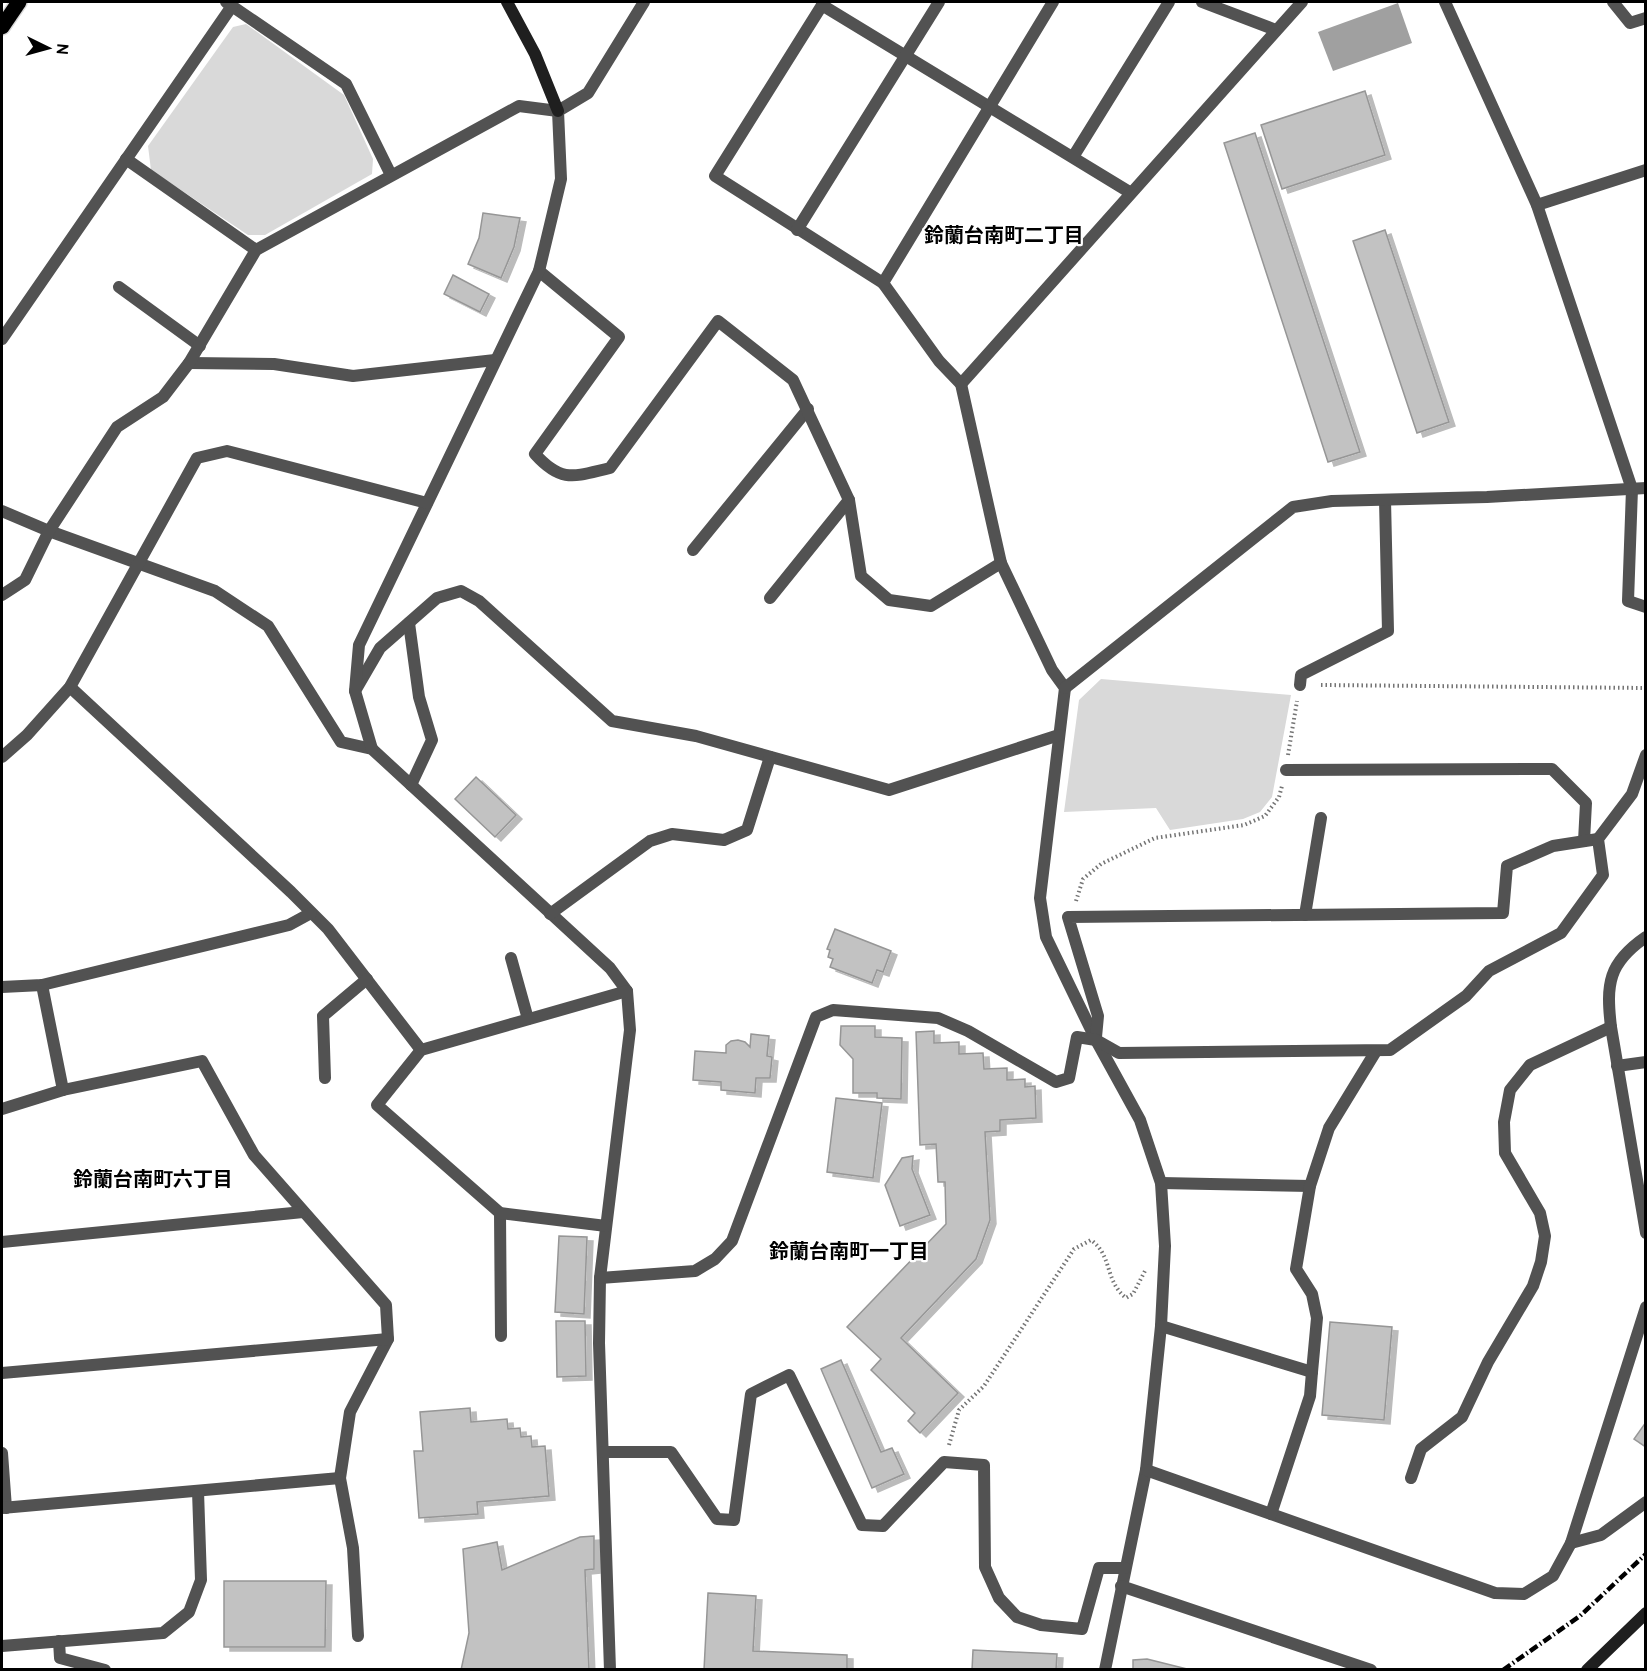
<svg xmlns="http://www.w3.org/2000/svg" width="1647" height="1671" font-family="Overpass,'Noto Sans JP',sans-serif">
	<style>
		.green { fill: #d9d9d9 }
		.water { fill: #a0a0a0 }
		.building { fill: #c2c2c2; stroke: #969696; stroke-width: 1.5; filter: url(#shadow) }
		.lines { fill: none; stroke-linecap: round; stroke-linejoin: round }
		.primary-casing { stroke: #dbdbdb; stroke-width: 18 }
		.path { stroke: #747474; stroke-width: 4; stroke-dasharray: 1.5 3; stroke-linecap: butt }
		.lane { stroke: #525252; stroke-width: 12 }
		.street { stroke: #525252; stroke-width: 12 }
		.secondary { stroke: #1f1f1f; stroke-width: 12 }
		.primary { stroke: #000; stroke-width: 15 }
		.rail { stroke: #000; stroke-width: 4.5; stroke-dasharray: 9 3 1.5 3; stroke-linecap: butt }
		.labels { text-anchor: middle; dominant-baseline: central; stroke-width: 4.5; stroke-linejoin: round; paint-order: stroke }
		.neighbourhood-label { font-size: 20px; font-weight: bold; fill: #000; stroke: #fff }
	</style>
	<defs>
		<filter id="shadow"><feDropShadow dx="6" dy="4" stdDeviation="0" flood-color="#0004"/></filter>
	</defs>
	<rect width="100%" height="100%" fill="#fff"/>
	<!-- green -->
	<g class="green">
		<path d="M246,24L344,95L373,159L372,174L265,235H248L151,170L148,146L233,27Z"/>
		<path d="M1101,679L1291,695L1272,797L1260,812L1243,819L1170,830L1156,808L1064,812L1079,700Z"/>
	</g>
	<!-- water -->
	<path class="water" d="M1398,3L1412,43L1333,71L1318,32Z"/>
	<!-- building -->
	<g class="building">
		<path d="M1365,91L1385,155L1282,189L1261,125Z"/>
		<path d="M1255,133L1360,452L1328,462L1224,143Z"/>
		<path d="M483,213L520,218L514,247L501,278L468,264L479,238Z"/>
		<path d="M1385,230L1449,422L1417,433L1353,241Z"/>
		<path d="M453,275L489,294L480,312L444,294Z"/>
		<path d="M476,777L516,815L495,837L455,799Z"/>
		<path d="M835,929L891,951L883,972L877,970L872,983L830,967L833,959L828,957L830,950L827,949Z"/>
		<path d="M841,1026H875V1037L902,1038L901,1099L877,1098V1093H853V1059L840,1045Z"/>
		<path d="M934,1031V1043L959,1042V1054L983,1053L984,1069L1007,1068V1080L1025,1079V1087L1035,1086L1036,1118L1000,1120V1131L985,1132L990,1220L976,1259L901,1338L958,1393L920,1433L908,1421L915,1413L871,1370L881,1359L847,1327L946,1224L945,1182H938L936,1144L920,1145L916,1032Z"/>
		<path d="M751,1034L769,1036L767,1056L772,1057L770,1078H756L755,1093L721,1090V1082L693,1080L695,1051L726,1053V1045L731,1041L738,1040L745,1042L750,1047Z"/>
		<path d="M836,1098L882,1103L873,1178L827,1172Z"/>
		<path d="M913,1156L912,1169L930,1215L900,1226L885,1185L902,1158Z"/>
		<path d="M559,1236L587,1237L584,1314L555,1312Z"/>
		<path d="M556,1321H585L586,1376L557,1377Z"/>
		<path d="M1330,1322L1392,1327L1384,1420L1322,1415Z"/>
		<path d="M841,1360L881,1452L892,1448L904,1474L872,1488L821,1369Z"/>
		<path d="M470,1408L471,1422L507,1419L508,1429L520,1428L521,1437L531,1436L532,1447L545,1446L549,1496L477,1502L478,1514L419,1518L414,1451H423L420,1412Z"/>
		<path d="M1646,1422V1447L1634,1439Z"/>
		<path d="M594,1536V1569L585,1570L589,1670H461L469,1633L463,1549L497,1542L502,1570L580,1537Z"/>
		<path d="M224,1581H326L325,1647H224Z"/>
		<path d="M708,1593L756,1596L753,1651L847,1655V1670H704Z"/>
		<path d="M973,1650L1057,1654L1056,1670H972Z"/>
		<path d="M1147,1659L1191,1670H1133V1660Z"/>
	</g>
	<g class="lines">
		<!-- primary casing -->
		<g class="primary-casing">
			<path id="primary" d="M2,27L19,2"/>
		</g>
		<!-- path -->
		<g class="path">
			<path d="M1321,685L1646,688"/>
			<path d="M1288,755L1297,701"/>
			<path d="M1076,901L1083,879L1101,864L1155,838L1244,825L1265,816L1279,797L1282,786"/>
			<path d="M949,1445L959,1410L984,1386L1074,1249L1091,1240C1113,1256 1104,1280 1126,1298L1133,1294L1146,1269"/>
		</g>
		<!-- lane -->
		<g class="lane">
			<path d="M693,550L808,409"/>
			<path d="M770,598L849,500"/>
			<path d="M409,623L419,697L432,740L411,785"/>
			<path d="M1571,1543L1601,1535L1646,1502"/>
			<path d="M59,1641L60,1658L105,1670"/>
		</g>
		<!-- street -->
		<g class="street">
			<path d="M226,2L346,84L391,175"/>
			<path d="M824,2L715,176L883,283L939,361L961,384L1001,563L1052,670L1065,688L1040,898L1046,937L1096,1040L1140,1120L1161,1183L1165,1246L1161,1326L1146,1470L1105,1670"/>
			<path d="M1202,2L1276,30"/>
			<path d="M1445,2L1537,205L1632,489L1628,601L1646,607"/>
			<path d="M1613,2L1630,23L1646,18"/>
			<path d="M822,5L1131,193"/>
			<path d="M1073,157L1169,2"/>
			<path d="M126,159L256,250"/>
			<path d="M1537,205L1646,170"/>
			<path d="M797,230L939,2"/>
			<path d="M539,271L619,337L535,454C562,484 575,476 610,468L718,321L793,380L849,500L861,576L889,600L931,606L1001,563"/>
			<path d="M883,283L1053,2"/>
			<path d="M119,287L200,346"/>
			<path d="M2,339L232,6"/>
			<path d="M189,363L274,364L353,376L495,360"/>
			<path d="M961,384L1302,2"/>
			<path d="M2,511L49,531L215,591L268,626L341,742L372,749L610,968L627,991L630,1030L600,1278L599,1343L610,1670"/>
			<path d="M2,595L25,580L49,531L117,427L163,397L189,363L256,250L519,106L558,111L588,93L644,2"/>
			<path d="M1300,685L1301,675L1388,631L1385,500"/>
			<path d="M70,687L291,892L328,929L421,1050"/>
			<path d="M1065,688L1293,507L1332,501L1487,497L1646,488"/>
			<path d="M355,691L380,648L437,598L461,591L479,601L612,721L696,736L889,790L1059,735"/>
			<path d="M372,749L355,691L359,645L539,271L561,179L558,111"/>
			<path d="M2,757L27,735L70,687L197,458L227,451L427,503"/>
			<path d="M1286,770L1552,769L1586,803L1584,841"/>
			<path d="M550,914L650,841L672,834L724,840L747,830L770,757"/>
			<path d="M1305,915L1321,818"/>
			<path d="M1646,937C1608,963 1606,984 1611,1027L1646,1233"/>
			<path d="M511,958L528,1019"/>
			<path d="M42,985L63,1090"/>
			<path d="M2,987L42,985L289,925L311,913"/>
			<path d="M1096,1037L1098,1016L1068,917L1503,913L1507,866L1553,846L1598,839"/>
			<path d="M1617,1066L1646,1062"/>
			<path d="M325,1078L323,1016L367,979"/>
			<path d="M2,1109L63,1090L202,1061L254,1155L386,1305L388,1339L350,1412L340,1478L353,1548L358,1636"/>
			<path d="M1161,1183L1310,1186"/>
			<path d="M500,1213L501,1336"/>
			<path d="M606,1226L500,1213L377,1105L421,1050L627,991"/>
			<path d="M2,1242L303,1212"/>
			<path d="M600,1278L695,1271L715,1259L732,1241L816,1017L833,1010L938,1018L968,1031L1056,1082L1069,1078L1077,1037L1096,1040L1119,1053L1390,1050L1466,996L1489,971L1561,933L1603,875L1598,839L1632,794L1646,755"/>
			<path d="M1161,1326L1312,1372"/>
			<path d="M2,1373L388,1339"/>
			<path d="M603,1452H671L717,1519L734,1520L751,1394L789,1375L862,1525L883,1526L944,1462L984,1465L985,1567L999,1598L1017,1617L1041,1625L1082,1629L1099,1568H1125"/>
			<path d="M2,1453L6,1508"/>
			<path d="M1146,1470L1495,1593L1524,1594L1553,1576L1571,1543L1646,1307"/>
			<path d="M1411,1478L1421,1449L1462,1417L1488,1362L1533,1286L1541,1262L1545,1236L1540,1213L1505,1153L1504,1122L1510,1090L1530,1065L1611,1027"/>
			<path d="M2,1508L340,1478"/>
			<path d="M1271,1514L1310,1396L1312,1372L1317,1318L1312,1294L1296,1269L1310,1186L1329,1128L1376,1051"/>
			<path d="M1121,1586L1371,1670"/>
			<path d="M2,1646L163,1633L189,1612L201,1580L198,1491"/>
		</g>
		<!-- secondary -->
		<g class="secondary">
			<path d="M507,2L535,54L558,111"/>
			<path d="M1587,1670L1646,1613"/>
		</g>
		<!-- primary -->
		<use href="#primary" class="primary"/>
		<!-- rail -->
		<path class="rail" d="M1503,1670L1580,1616L1646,1554"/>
	</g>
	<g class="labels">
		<!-- neighbourhood labels -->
		<g class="neighbourhood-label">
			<text x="1004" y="237">鈴蘭台南町二丁目</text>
			<text x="153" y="1181">鈴蘭台南町六丁目</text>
			<text x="849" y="1253">鈴蘭台南町一丁目</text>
		</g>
	</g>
	<!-- border -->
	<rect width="1647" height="1671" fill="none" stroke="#000000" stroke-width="6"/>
	<!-- north arrow -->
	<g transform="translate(48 48) rotate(95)" stroke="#ffffff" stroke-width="4.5" paint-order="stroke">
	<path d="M0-4.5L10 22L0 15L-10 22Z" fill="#000000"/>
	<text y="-9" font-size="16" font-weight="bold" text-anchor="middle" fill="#000000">N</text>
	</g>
</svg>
